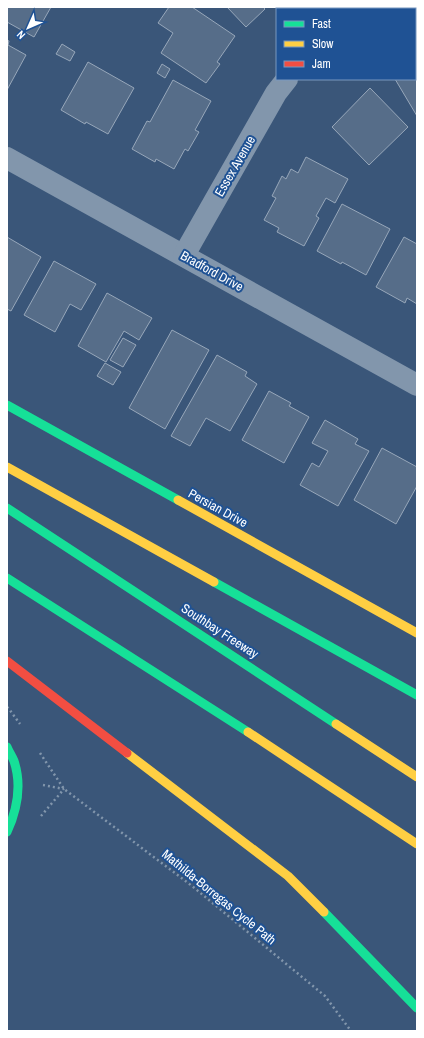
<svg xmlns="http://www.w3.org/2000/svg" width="424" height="1038" font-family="'Archivo Narrow',sans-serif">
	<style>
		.building { fill: #566d89; stroke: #97a7ba }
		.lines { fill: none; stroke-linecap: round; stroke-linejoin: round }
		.path { stroke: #8296ac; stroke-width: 2.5; stroke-dasharray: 2 3; stroke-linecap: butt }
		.street { stroke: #8296ac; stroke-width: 22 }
		.fast { stroke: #16e098; stroke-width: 9 }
		.slow { stroke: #ffcf43; stroke-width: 9 }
		.jam { stroke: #f24e42; stroke-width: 9 }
		.labels { text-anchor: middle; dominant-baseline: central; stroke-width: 4; stroke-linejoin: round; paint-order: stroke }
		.street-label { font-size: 13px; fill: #fff; stroke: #1f5294 }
	</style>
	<rect width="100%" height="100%" fill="#3a5679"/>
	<!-- building -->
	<g class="building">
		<path d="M7,7H51L34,37L7,22Z"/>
		<path d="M169,7H192L235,36L217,62L220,64L206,83L161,53L173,33L158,23Z"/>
		<path d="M227,7H263L265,9L246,27Z"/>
		<path d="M7,40L9,41L8,45L26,55L7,90Z"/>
		<path d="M62,44L75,52L70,61L56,54Z"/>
		<path d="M417,59V116L395,79H415V61Z"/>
		<path d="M88,62L134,88L108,134L86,122L85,124L61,110Z"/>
		<path d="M162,64L170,69L165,78L157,73Z"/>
		<path d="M173,80L211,101L195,130L199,132L188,151L185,149L174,169L156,159L155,162L132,149L147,121L150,122Z"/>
		<path d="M370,88L408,127L369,165L332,127Z"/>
		<path d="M306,157L348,179L335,203L326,198L316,216L319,218L304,246L277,232L279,228L264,220L276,198L272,196L282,176L286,179L291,169L298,173Z"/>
		<path d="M342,204L390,229L366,275L342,262L341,264L317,251Z"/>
		<path d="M7,237L41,257L11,311L7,309Z"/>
		<path d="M404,237L417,244V304L407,298L405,303L376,287Z"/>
		<path d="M54,261L96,284L81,310L70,304L55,332L24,315Z"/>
		<path d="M107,293L152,318L139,340L124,331L106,362L78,346Z"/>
		<path d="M172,330L209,350L165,429L129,408Z"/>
		<path d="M123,338L136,345L123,367L110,360Z"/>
		<path d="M217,355L247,372L245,376L257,384L230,431L206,418L190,446L171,436Z"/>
		<path d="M105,363L121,372L113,385L97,376Z"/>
		<path d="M269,391L291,403L289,406L309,417L284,463L242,440Z"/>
		<path d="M325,420L358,439L355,444L369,451L338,506L300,485L312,463L319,467L328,451L312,443Z"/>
		<path d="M382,448L417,467V486L396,524L354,500Z"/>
	</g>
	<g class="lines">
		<!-- path -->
		<g class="path">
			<path d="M7,707L9,709L20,724"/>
			<path d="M40,753L64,789L192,886L325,996L351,1031"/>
			<path d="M43,785L64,789"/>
			<path d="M41,816L64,789"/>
		</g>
		<!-- street -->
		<g class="street">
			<path d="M384,9L388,7"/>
			<path d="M7,158L417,385"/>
			<path d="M184,255L276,93L287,79"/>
		</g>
		<!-- fast -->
		<g class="fast">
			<path d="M7,405L178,500"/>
			<path d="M7,508L336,724"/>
			<path d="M7,578L248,732"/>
			<path d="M214,582L417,695"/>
			<path d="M7,747C9,752 12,756 14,761C22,785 17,810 7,832"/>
			<path d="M324,912L417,1008"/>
		</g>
		<!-- slow -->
		<g class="slow">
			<path d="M7,467L214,582"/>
			<path d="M178,500L417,633"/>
			<path d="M336,724L417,777"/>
			<path d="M248,732L417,844"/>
			<path d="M127,753L288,876L324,912"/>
		</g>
		<!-- jam -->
		<path class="jam" d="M7,661L127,753"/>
	</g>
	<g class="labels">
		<!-- street labels -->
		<g class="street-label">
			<text transform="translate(235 166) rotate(-60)">Essex Avenue</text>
			<text transform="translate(212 271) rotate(29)">Bradford Drive</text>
			<text transform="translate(218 508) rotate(29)">Persian Drive</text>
			<text transform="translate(220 631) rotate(33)">Southbay Freeway</text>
			<text transform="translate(219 897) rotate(39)">Mathilda-Borregas Cycle Path</text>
		</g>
	</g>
	<!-- border -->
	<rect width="424" height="1038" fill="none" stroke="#ffffff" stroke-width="16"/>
	<!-- legend -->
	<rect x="276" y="8" width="140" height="72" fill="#1f5294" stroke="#7997bf"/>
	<rect x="284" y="21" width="20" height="6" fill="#16e098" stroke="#7997bf"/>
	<text x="312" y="28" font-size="12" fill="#ffffff">Fast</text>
	<rect x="284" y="41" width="20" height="6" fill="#ffcf43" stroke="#7997bf"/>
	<text x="312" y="48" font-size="12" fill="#ffffff">Slow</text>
	<rect x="284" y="61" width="20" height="6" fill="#f24e42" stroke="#7997bf"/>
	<text x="312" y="68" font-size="12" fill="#ffffff">Jam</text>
	<!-- north arrow -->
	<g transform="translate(28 28) rotate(225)" stroke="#1f5294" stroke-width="3" paint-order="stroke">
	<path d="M0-3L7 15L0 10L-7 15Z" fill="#ffffff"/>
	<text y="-6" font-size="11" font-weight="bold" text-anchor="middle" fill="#ffffff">N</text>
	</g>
</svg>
